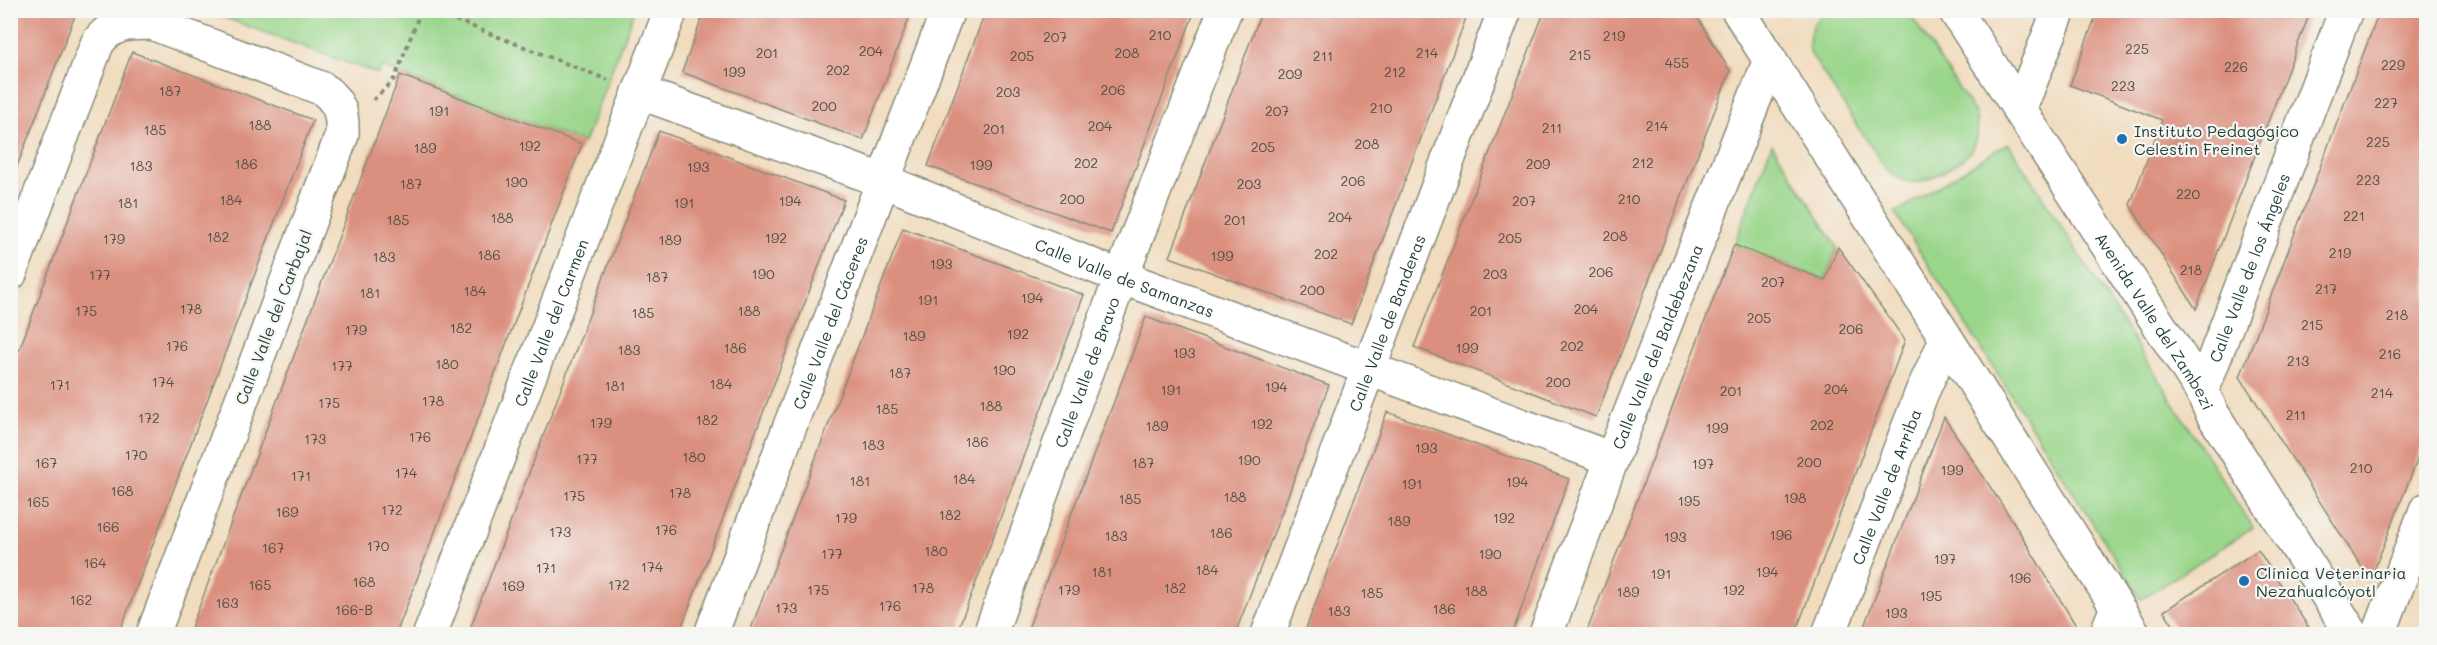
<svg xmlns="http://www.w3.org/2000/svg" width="2437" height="645" font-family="Mali,sans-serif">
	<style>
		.green { fill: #99d68a; stroke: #5c8a5f; stroke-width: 1.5 }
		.building { fill: #db8f7e }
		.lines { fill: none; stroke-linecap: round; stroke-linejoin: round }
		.minor-casing { stroke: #888c79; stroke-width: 36 }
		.tertiary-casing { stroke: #888c79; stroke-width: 36 }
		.path { stroke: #888c79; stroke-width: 4; stroke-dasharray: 4.5 4.5; stroke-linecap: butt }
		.minor { stroke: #fff; stroke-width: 33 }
		.tertiary { stroke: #fff; stroke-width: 33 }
		.poi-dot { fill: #1f6fb2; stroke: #f6f6f2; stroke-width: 2 }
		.labels { text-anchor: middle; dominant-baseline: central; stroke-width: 4.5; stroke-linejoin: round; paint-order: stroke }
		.number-label { font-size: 14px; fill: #4e5246 }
		.poi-label { font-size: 16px; fill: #1f3d34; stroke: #f6f6f2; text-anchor: start }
		.street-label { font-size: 16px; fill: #1f3d34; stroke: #f6f6f2 }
	</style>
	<rect width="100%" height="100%" fill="#f6f6f2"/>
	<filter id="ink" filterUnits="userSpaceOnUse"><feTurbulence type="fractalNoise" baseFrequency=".0167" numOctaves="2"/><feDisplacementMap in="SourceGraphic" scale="12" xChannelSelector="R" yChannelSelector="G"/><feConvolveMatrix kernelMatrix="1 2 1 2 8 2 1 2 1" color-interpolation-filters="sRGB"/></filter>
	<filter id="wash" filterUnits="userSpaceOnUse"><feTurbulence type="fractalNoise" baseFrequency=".008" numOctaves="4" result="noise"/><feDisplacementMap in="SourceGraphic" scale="24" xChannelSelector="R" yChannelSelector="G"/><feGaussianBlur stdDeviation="1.35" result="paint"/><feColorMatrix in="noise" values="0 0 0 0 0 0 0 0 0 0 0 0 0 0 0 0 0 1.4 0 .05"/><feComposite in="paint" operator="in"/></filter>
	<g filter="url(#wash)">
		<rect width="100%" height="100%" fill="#f1dcbe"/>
		<!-- green -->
		<g class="green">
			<path d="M206,11L634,10V11L584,143L381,67L378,74Z"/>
			<path d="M1827,11H1908L1975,113C1983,143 1972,154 1948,169C1923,184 1908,190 1885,168L1810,53C1807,34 1811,22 1827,11Z"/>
			<path d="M2008,143L2253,528L2141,599L1895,213Z"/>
			<path d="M1772,144L1837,247L1825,280L1734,245Z"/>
		</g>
		<g id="blocks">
			<!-- building -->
			<g class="building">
				<path d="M10,10H77L13,177H10Z"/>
				<path d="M705,10H912L863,140L682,72Z"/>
				<path d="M986,10H1195L1111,233L928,166Z"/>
				<path d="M1262,10H1469L1351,324L1170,257Z"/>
				<path d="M1545,10H1693L1730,71L1596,417L1414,347Z"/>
				<path d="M2098,10H2311L2196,309L2130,205L2162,120L2070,85Z"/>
				<path d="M2380,10H2427V435L2370,580L2240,377Z"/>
				<path d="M132,52L313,120L119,634H10V374Z"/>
				<path d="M400,75L582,144L458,471L396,634H189Z"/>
				<path d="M659,131L844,200L747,455L679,634H468Z"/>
				<path d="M903,228L1084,295L975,585L956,634H749Z"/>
				<path d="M1734,245L1825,280L1838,247L1905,340L1795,634H1586Z"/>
				<path d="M1146,317L1329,385L1284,506L1235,634H1026Z"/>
				<path d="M1387,412L1569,479L1512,634H1304Z"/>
				<path d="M1944,417L2014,523L2081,634H1861Z"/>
				<path d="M2258,550L2313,634H2179L2164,611Z"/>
			</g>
		</g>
	</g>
	<g filter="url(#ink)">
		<use href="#blocks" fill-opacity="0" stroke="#888c79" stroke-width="1.5"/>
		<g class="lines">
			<!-- minor casing -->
			<g class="minor-casing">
				<g id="minor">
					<path id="s1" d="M639,92L884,181L1121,277L1612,459"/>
					<path d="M2019,111L2059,10"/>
					<path d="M10,274L97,44C110,23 129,23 152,23L323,89C340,102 343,114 342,135L153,634"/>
					<path id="s2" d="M2202,391L2346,10"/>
					<path id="s3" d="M430,634L671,10"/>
					<path id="s4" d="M711,634L948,10"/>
					<path id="s5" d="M990,634L1121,277L1225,10"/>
					<path id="s6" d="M1268,634L1505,10"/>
					<path id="s7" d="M1546,634L1612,459L1770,60"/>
					<path id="s8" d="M1829,634L1922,392L1946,340"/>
					<path d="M2106,634L2117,608"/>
					<path d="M2379,634L2426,510"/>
				</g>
			</g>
			<!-- tertiary casing -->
			<g class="tertiary-casing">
				<g id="tertiary">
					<path d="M1738,10L2134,634"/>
					<path id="s9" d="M1955,10L2202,391L2212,413L2352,634"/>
				</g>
			</g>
			<!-- path -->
			<g class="path">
				<path d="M430,10L608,80"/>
				<path d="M373,100L388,86L395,78L421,10"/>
			</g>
			<!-- minor -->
			<use href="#minor" class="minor"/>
			<!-- tertiary -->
			<use href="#tertiary" class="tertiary"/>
		</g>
	</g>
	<!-- markers -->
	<g class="poi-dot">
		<circle cx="2122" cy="139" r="6"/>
		<circle cx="2244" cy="581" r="6"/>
	</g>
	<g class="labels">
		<!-- number labels -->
		<g class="number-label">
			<text x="1160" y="34">210</text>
			<text x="1614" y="35">219</text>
			<text x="1055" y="36">207</text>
			<text x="2137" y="48">225</text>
			<text x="871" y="50">204</text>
			<text x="767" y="52">201</text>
			<text x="1127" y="52">208</text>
			<text x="1427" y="52">214</text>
			<text x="1580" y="54">215</text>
			<text x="1022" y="55">205</text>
			<text x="1323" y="55">211</text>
			<text x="1677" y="62">455</text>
			<text x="2393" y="64">229</text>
			<text x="2236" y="66">226</text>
			<text x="838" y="69">202</text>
			<text x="734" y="71">199</text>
			<text x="1395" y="71">212</text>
			<text x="1290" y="73">209</text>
			<text x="2123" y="85">223</text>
			<text x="1113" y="89">206</text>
			<text x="170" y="90">187</text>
			<text x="1008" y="91">203</text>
			<text x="2386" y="102">227</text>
			<text x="824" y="105">200</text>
			<text x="1381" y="107">210</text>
			<text x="439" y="110">191</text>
			<text x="1277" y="110">207</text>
			<text x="260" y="124">188</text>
			<text x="1100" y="125">204</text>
			<text x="1657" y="125">214</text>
			<text x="1552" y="127">211</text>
			<text x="994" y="128">201</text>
			<text x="155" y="129">185</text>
			<text x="2378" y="141">225</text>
			<text x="1367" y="143">208</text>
			<text x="530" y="145">192</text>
			<text x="1263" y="146">205</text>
			<text x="425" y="147">189</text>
			<text x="1086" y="162">202</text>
			<text x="1643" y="162">212</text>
			<text x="246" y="163">186</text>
			<text x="1538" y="163">209</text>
			<text x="981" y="164">199</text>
			<text x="141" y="165">183</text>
			<text x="698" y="166">193</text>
			<text x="2368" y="179">223</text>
			<text x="1353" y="180">206</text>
			<text x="516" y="181">190</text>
			<text x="411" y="183">187</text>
			<text x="1249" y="183">203</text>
			<text x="2188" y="193">220</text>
			<text x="1072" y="198">200</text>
			<text x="1629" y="198">210</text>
			<text x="231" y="199">184</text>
			<text x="790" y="200">194</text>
			<text x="1524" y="200">207</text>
			<text x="128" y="202">181</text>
			<text x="684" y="202">191</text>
			<text x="2354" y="215">221</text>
			<text x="1340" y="216">204</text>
			<text x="502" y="217">188</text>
			<text x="398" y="219">185</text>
			<text x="1235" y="219">201</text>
			<text x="1615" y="235">208</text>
			<text x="218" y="236">182</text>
			<text x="776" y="237">192</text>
			<text x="1510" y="237">205</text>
			<text x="114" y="238">179</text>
			<text x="670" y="239">189</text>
			<text x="2340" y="252">219</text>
			<text x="1326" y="253">202</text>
			<text x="489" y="254">186</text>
			<text x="1222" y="255">199</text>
			<text x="384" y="256">183</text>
			<text x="941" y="263">193</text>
			<text x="2191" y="269">218</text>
			<text x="1601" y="271">206</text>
			<text x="763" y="273">190</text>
			<text x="1495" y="273">203</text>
			<text x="100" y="274">177</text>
			<text x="657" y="276">187</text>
			<text x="1773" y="281">207</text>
			<text x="2326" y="288">217</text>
			<text x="1312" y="289">200</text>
			<text x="475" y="290">184</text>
			<text x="370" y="292">181</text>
			<text x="1032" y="297">194</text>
			<text x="928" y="299">191</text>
			<text x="191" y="308">178</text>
			<text x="1586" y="308">204</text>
			<text x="86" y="310">175</text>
			<text x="749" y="310">188</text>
			<text x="1481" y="310">201</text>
			<text x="643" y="312">185</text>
			<text x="2397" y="314">218</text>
			<text x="1759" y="317">205</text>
			<text x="2312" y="324">215</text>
			<text x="461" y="327">182</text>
			<text x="1851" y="328">206</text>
			<text x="356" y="329">179</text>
			<text x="1018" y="333">192</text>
			<text x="914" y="335">189</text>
			<text x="177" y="345">176</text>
			<text x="1572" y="345">202</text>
			<text x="735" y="347">186</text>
			<text x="1467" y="347">199</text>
			<text x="629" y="349">183</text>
			<text x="1184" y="352">193</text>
			<text x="2390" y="353">216</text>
			<text x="2298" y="360">213</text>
			<text x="447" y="363">180</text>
			<text x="342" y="365">177</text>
			<text x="1004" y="369">190</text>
			<text x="900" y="372">187</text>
			<text x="163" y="381">174</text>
			<text x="1558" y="381">200</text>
			<text x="721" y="383">184</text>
			<text x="60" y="384">171</text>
			<text x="615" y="385">181</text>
			<text x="1276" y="386">194</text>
			<text x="1836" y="388">204</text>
			<text x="1171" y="389">191</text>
			<text x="1731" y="390">201</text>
			<text x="2382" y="392">214</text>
			<text x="433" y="400">178</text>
			<text x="329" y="402">175</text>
			<text x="991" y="405">188</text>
			<text x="887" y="408">185</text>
			<text x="2296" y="414">211</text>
			<text x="149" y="417">172</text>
			<text x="707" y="419">182</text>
			<text x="601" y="422">179</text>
			<text x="1262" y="423">192</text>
			<text x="1822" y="424">202</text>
			<text x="1157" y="425">189</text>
			<text x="1717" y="427">199</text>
			<text x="420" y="436">176</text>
			<text x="315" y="438">173</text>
			<text x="977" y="441">186</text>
			<text x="873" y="444">183</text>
			<text x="1426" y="447">193</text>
			<text x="136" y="454">170</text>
			<text x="694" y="456">180</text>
			<text x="587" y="458">177</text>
			<text x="1249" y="459">190</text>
			<text x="1809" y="461">200</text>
			<text x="46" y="462">167</text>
			<text x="1143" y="462">187</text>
			<text x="1703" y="463">197</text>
			<text x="2361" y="467">210</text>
			<text x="1952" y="469">199</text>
			<text x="406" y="472">174</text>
			<text x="301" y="475">171</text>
			<text x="964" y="478">184</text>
			<text x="860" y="480">181</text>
			<text x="1517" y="481">194</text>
			<text x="1412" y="483">191</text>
			<text x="122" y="490">168</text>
			<text x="680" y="492">178</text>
			<text x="574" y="495">175</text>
			<text x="1235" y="496">188</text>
			<text x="1795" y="497">198</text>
			<text x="1130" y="498">185</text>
			<text x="1689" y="500">195</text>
			<text x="38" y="501">165</text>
			<text x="392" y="509">172</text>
			<text x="287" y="511">169</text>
			<text x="950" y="514">182</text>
			<text x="846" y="517">179</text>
			<text x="1504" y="517">192</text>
			<text x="1399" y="520">189</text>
			<text x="108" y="526">166</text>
			<text x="666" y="529">176</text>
			<text x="560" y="531">173</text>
			<text x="1221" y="532">186</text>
			<text x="1781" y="534">196</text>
			<text x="1116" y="535">183</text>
			<text x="1675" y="536">193</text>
			<text x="378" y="545">170</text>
			<text x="273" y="547">167</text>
			<text x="936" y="550">180</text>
			<text x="832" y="553">177</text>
			<text x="1490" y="553">190</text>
			<text x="1945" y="558">197</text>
			<text x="95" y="562">164</text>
			<text x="652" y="566">174</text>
			<text x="546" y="567">171</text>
			<text x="1207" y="569">184</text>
			<text x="1102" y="571">181</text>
			<text x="1767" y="571">194</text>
			<text x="1661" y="573">191</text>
			<text x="2020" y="577">196</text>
			<text x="364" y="581">168</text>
			<text x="260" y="584">165</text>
			<text x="619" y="584">172</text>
			<text x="513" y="585">169</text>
			<text x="923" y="587">178</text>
			<text x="1175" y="587">182</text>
			<text x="818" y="589">175</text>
			<text x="1069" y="589">179</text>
			<text x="1734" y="589">192</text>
			<text x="1476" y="590">188</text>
			<text x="1628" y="591">189</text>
			<text x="1372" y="592">185</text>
			<text x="1931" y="595">195</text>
			<text x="81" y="599">162</text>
			<text x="227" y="602">163</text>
			<text x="890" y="605">176</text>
			<text x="786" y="607">173</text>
			<text x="1444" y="608">186</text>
			<text x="354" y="609">166-B</text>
			<text x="1339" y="610">183</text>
			<text x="1896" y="612">193</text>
		</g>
		<!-- poi labels -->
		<g class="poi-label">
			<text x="2134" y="130">Instituto Pedagógico<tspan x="2134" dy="18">Celestin Freinet</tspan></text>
			<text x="2256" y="572">Clínica Veterinaria<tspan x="2256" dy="18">Nezahualcóyotl</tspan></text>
		</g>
		<!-- street labels -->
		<g class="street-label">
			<text stroke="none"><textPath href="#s2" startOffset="132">Calle Valle de los Ángeles</textPath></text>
			<text stroke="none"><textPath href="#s1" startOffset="520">Calle Valle de Samanzas</textPath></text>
			<text transform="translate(273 317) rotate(-69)">Calle Valle del Carbajal</text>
			<text stroke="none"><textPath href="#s6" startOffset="333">Calle Valle de Banderas</textPath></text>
			<text stroke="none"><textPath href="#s9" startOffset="370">Avenida Valle del Zambezi</textPath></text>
			<text stroke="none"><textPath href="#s3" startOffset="334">Calle Valle del Carmen</textPath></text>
			<text stroke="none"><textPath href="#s4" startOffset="333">Calle Valle del Cáceres</textPath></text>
			<text stroke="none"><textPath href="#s7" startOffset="308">Calle Valle del Baldebezana</textPath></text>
			<text stroke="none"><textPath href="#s5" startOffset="279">Calle Valle de Bravo</textPath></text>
			<text stroke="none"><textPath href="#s8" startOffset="158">Calle Valle de Arriba</textPath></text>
		</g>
	</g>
	<!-- margin -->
	<rect width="2437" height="645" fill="none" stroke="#f6f6f2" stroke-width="36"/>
</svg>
